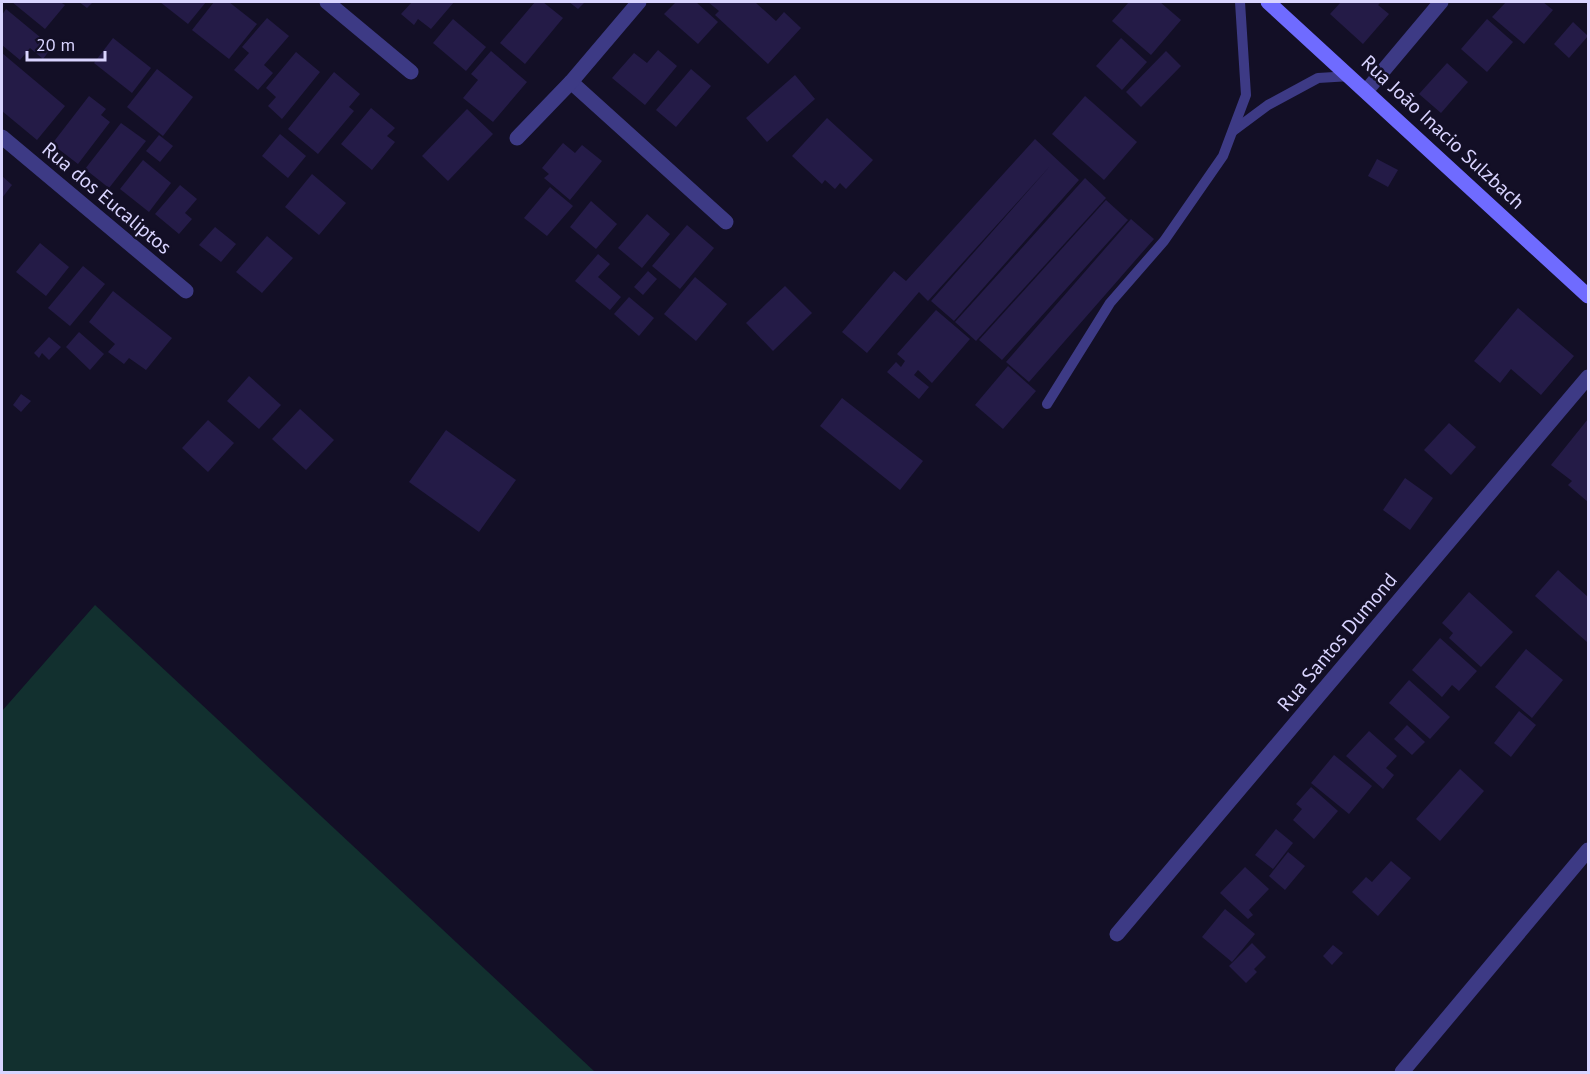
<svg xmlns="http://www.w3.org/2000/svg" width="1590" height="1074" font-family="'PT Sans',sans-serif">
	<style>
		.green { fill: #12302f }
		.building { fill: #241b47 }
		.lines { fill: none; stroke-linecap: round; stroke-linejoin: round }
		.lane { stroke: #3d3a85; stroke-width: 10 }
		.street { stroke: #3d3a85; stroke-width: 15 }
		.secondary { stroke: #6f6bff; stroke-width: 15 }
		.labels { text-anchor: middle; dominant-baseline: central; stroke-width: 5; stroke-linejoin: round; paint-order: stroke }
		.street-label { font-size: 20px; fill: #d9d4ff; stroke: #130f26 }
	</style>
	<rect width="100%" height="100%" fill="#130f26"/>
	<!-- green -->
	<path class="green" d="M95,605L595,1072H2V711Z"/>
	<!-- building -->
	<g class="building">
		<path d="M12,2H60L65,5L45,29Z"/>
		<path d="M79,2H93L87,8Z"/>
		<path d="M160,2H206L188,24Z"/>
		<path d="M214,2H229L257,24L229,59L192,30Z"/>
		<path d="M412,2H454L431,29L418,19L414,25L401,14Z"/>
		<path d="M535,2H543L563,18L525,64L500,43Z"/>
		<path d="M569,2H585L578,9Z"/>
		<path d="M676,2H696L718,22L698,44L664,14Z"/>
		<path d="M708,2H755L776,21L784,12L801,28L768,64L715,15L719,11Z"/>
		<path d="M1129,2H1160L1181,20L1151,55L1112,21Z"/>
		<path d="M1341,2H1381L1378,5L1389,14L1363,44L1330,14Z"/>
		<path d="M1506,2H1543L1553,10L1524,44L1492,17Z"/>
		<path d="M6,9L52,47L43,59L30,48L20,60L2,45V15Z"/>
		<path d="M267,18L289,36L264,65L273,73L258,90L234,70L249,53L242,47Z"/>
		<path d="M453,19L486,47L466,71L433,43Z"/>
		<path d="M1487,19L1513,42L1487,72L1461,49Z"/>
		<path d="M1573,22L1588,36L1569,58L1554,44Z"/>
		<path d="M113,38L151,68L132,93L94,63Z"/>
		<path d="M1121,38L1147,62L1122,90L1096,66Z"/>
		<path d="M658,50L677,66L645,105L612,78L634,53L647,63Z"/>
		<path d="M491,51L527,82L493,122L463,98L478,80L471,74Z"/>
		<path d="M1166,51L1181,66L1141,107L1126,92Z"/>
		<path d="M296,52L320,72L282,119L268,106L276,97L266,88Z"/>
		<path d="M2,53L65,106L37,140L2,111Z"/>
		<path d="M1447,63L1468,82L1441,113L1419,94Z"/>
		<path d="M157,69L193,97L163,136L127,107Z"/>
		<path d="M691,69L711,86L676,127L656,110Z"/>
		<path d="M334,72L360,94L349,107L354,111L318,154L288,129Z"/>
		<path d="M795,75L815,99L767,142L746,118Z"/>
		<path d="M89,96L106,109L101,115L110,122L78,164L52,144Z"/>
		<path d="M1085,96L1137,142L1104,180L1052,134Z"/>
		<path d="M371,108L395,128L387,136L395,142L372,170L341,144Z"/>
		<path d="M467,109L493,134L448,181L422,156Z"/>
		<path d="M827,118L873,160L846,189L840,183L835,189L825,180L822,184L792,156Z"/>
		<path d="M121,123L146,141L109,188L85,169Z"/>
		<path d="M280,134L306,156L288,178L262,156Z"/>
		<path d="M159,135L173,146L160,162L146,151Z"/>
		<path d="M1035,139L1079,180L954,321L931,301L1051,165L928,301L919,292L867,353L842,332L894,271L906,281Z"/>
		<path d="M563,143L575,153L582,145L602,161L570,200L544,178L549,174L542,168Z"/>
		<path d="M1377,159L1398,170L1388,187L1368,176Z"/>
		<path d="M143,160L171,183L149,212L120,189Z"/>
		<path d="M312,174L346,203L319,235L285,207Z"/>
		<path d="M2,176L12,185L2,198Z"/>
		<path d="M1085,178L1106,198L976,341L955,322Z"/>
		<path d="M180,185L197,199L185,213L192,219L179,234L155,214Z"/>
		<path d="M550,187L573,206L547,236L524,218Z"/>
		<path d="M1106,200L1128,220L1002,360L979,340Z"/>
		<path d="M591,201L617,224L596,249L570,227Z"/>
		<path d="M647,214L670,234L642,268L618,248Z"/>
		<path d="M1131,219L1154,239L1029,382L1006,362Z"/>
		<path d="M687,225L714,248L680,289L652,266Z"/>
		<path d="M215,227L236,244L221,262L199,245Z"/>
		<path d="M267,236L293,258L262,293L236,272Z"/>
		<path d="M40,243L69,267L46,296L16,272Z"/>
		<path d="M598,254L610,264L598,277L621,297L610,310L575,281Z"/>
		<path d="M83,266L105,284L70,326L48,308Z"/>
		<path d="M648,271L657,279L643,295L634,287Z"/>
		<path d="M695,277L727,304L696,341L664,314Z"/>
		<path d="M785,286L812,313L773,351L746,323Z"/>
		<path d="M113,291L172,338L146,370L129,358L124,364L108,352L115,344L89,322Z"/>
		<path d="M629,297L654,318L639,336L614,314Z"/>
		<path d="M1518,308L1574,356L1541,395L1511,369L1500,383L1474,361Z"/>
		<path d="M936,310L970,339L932,383L918,370L914,375L929,387L919,399L887,372L896,362L901,367L905,361L897,354Z"/>
		<path d="M79,332L104,354L90,370L66,347Z"/>
		<path d="M49,337L61,347L49,360L42,353L39,358L34,353Z"/>
		<path d="M1008,366L1036,391L1003,429L975,405Z"/>
		<path d="M249,376L281,405L259,429L227,401Z"/>
		<path d="M21,394L31,401L21,412L13,405Z"/>
		<path d="M842,398L923,461L900,490L820,426Z"/>
		<path d="M300,409L334,440L306,470L272,439Z"/>
		<path d="M1588,419V502L1568,485L1572,481L1551,465Z"/>
		<path d="M208,420L234,443L208,472L182,448Z"/>
		<path d="M1449,423L1476,447L1451,475L1424,450Z"/>
		<path d="M446,430L516,480L479,532L409,482Z"/>
		<path d="M1405,478L1433,498L1410,530L1383,510Z"/>
		<path d="M1558,570L1588,597L1587,642L1535,596Z"/>
		<path d="M1469,592L1513,632L1481,667L1449,638L1453,633L1442,623Z"/>
		<path d="M1440,638L1477,671L1459,691L1452,685L1442,697L1412,670Z"/>
		<path d="M1526,649L1563,680L1532,718L1495,687Z"/>
		<path d="M1409,680L1450,717L1430,739L1389,703Z"/>
		<path d="M1519,711L1536,725L1511,757L1494,743Z"/>
		<path d="M1407,725L1425,742L1412,755L1394,739Z"/>
		<path d="M1369,731L1397,756L1386,768L1394,775L1383,789L1346,756Z"/>
		<path d="M1334,755L1372,786L1349,814L1311,783Z"/>
		<path d="M1460,769L1484,791L1440,841L1416,819Z"/>
		<path d="M1311,787L1338,811L1314,839L1293,820L1302,809L1296,804Z"/>
		<path d="M1276,829L1293,843L1273,869L1255,855Z"/>
		<path d="M1288,852L1305,866L1285,890L1269,876Z"/>
		<path d="M1391,861L1411,878L1378,916L1352,892L1366,877L1372,882Z"/>
		<path d="M1245,867L1269,889L1249,910L1253,915L1248,919L1220,893Z"/>
		<path d="M1225,909L1255,934L1232,962L1202,937Z"/>
		<path d="M1252,943L1266,957L1254,969L1257,972L1246,983L1229,966Z"/>
		<path d="M1333,945L1343,953L1332,965L1323,956Z"/>
	</g>
	<g class="lines">
		<!-- lane -->
		<g class="lane">
			<path d="M1233,131L1268,105L1318,78L1351,76"/>
			<path d="M1047,404L1110,303L1164,241L1223,156L1246,95L1240,2"/>
		</g>
		<!-- street -->
		<g class="street">
			<path d="M327,2L411,72"/>
			<path d="M571,82L726,222"/>
			<path d="M1367,90L1441,2"/>
			<path d="M2,137L186,291"/>
			<path d="M517,138L571,82L639,2"/>
			<path d="M1117,934L1588,377"/>
			<path d="M1402,1072L1588,850"/>
		</g>
		<!-- secondary -->
		<path class="secondary" d="M1268,2L1588,296"/>
	</g>
	<g class="labels">
		<!-- street labels -->
		<g class="street-label">
			<text transform="translate(1443 132) rotate(43)">Rua João Inacio Sulzbach</text>
			<text transform="translate(107 198) rotate(40)">Rua dos Eucaliptos</text>
			<text transform="translate(1337 642) rotate(-50)">Rua Santos Dumond</text>
		</g>
	</g>
	<!-- border -->
	<rect width="1590" height="1074" fill="none" stroke="#d9d4ff" stroke-width="6"/>
	<!-- scale -->
	<path d="M27 51v9h78v-9" fill="none" stroke="#d9d4ff" stroke-width="3"/>
	<text x="36" y="51" font-size="18" fill="#d9d4ff" stroke="#130f26" stroke-width="4.5" paint-order="stroke">20 m</text>
</svg>
